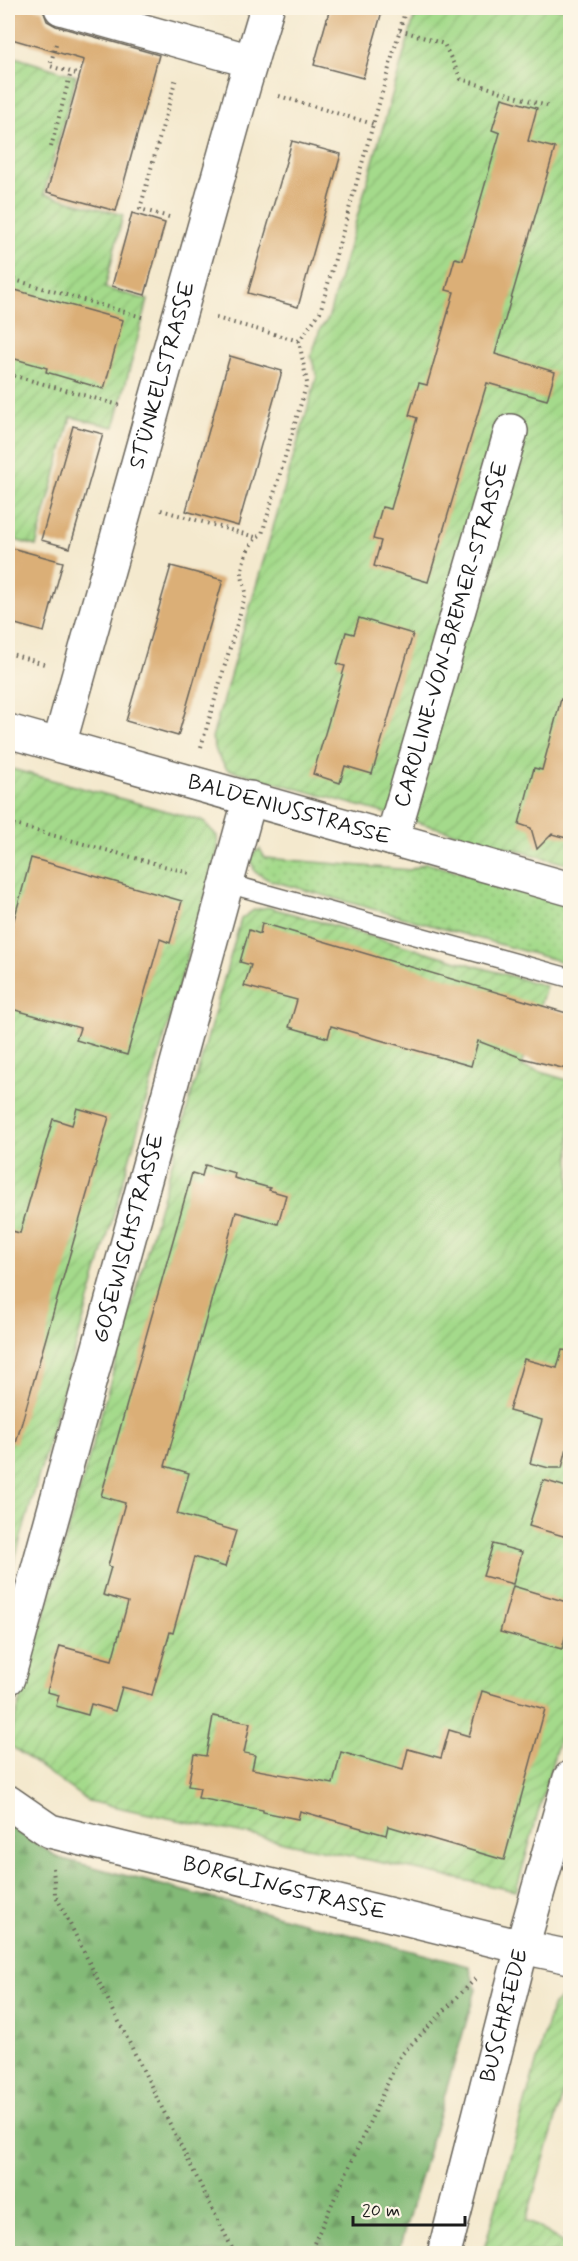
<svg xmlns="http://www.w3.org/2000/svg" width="578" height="2261" font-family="Mynerve,sans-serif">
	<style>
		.grass { fill: url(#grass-dots); stroke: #607b54; stroke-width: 1.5 }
		.forest { fill: url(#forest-firs); stroke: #506b4a; stroke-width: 1.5 }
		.garden { fill: url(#garden-furrows); stroke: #607b54; stroke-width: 1.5 }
		.building { fill: #dbaf77 }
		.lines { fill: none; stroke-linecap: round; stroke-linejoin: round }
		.lane-casing { stroke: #68645a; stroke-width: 21 }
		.street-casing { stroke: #68645a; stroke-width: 36 }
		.secondary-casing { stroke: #68645a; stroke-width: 36 }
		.path { stroke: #68645a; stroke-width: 4; stroke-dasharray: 1.5 4.5; stroke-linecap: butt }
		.lane { stroke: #fff; stroke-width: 18 }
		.street { stroke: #fff; stroke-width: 33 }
		.secondary { stroke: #fff; stroke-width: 33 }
		.labels { text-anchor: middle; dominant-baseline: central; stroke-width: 4.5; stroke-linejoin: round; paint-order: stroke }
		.street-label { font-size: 22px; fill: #1c1c1c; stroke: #fcf5e5 }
	</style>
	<defs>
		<pattern id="grass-dots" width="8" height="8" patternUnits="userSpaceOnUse" patternTransform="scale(1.5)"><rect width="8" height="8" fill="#a4da8b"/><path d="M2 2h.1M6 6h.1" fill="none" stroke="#8dba77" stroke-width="1.8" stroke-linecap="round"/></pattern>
		<pattern id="forest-firs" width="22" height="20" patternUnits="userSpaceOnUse" patternTransform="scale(1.5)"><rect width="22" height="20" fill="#83ba77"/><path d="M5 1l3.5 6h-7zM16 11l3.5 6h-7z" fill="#719f66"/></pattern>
		<pattern id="garden-furrows" width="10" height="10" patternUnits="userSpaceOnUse" patternTransform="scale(1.5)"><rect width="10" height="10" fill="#a4da8b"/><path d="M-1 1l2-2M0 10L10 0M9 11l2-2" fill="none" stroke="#8dba77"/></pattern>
	</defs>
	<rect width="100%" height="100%" fill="#fcf5e5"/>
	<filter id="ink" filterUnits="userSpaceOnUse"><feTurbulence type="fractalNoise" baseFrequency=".0167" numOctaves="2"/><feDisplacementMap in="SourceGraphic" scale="12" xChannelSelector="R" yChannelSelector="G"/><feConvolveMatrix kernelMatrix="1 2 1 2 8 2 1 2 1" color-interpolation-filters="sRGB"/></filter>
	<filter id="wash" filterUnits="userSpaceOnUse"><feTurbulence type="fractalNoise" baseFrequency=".008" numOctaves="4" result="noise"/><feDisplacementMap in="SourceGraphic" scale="24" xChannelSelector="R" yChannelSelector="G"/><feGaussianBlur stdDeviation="1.35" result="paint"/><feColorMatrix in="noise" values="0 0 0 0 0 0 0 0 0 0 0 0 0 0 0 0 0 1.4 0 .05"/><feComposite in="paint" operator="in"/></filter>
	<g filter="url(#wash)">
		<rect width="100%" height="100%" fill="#f4e9ce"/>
		<!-- grass -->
		<path class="grass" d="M260,849L265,858L410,870L426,863L570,902V964L269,880L255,872L251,861L252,854Z"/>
		<!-- forest -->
		<path class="forest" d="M8,1825L59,1858L469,1966L476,1989L398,2253H8Z"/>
		<!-- garden -->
		<g class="garden">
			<path d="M417,8H570V865L227,769L217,754L212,738L317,376L311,357L320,329L328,319Z"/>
			<path d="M8,55L76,76L44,194L123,215L105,288L148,300L114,427L71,417L36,546L8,538Z"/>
			<path d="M8,768L203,821L217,836L218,850L8,1583Z"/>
			<path d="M268,907L546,986L521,1066L570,1081V1700L516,1891L88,1801L8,1744L241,919L254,910Z"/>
			<path d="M570,1987V2071L526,2220L570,2247V2253H483L552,2007Z"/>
		</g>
		<g id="blocks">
			<!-- building -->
			<g class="building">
				<path d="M8,8H34L43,10L47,21L56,26L159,55L116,211L47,192L84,60L8,38Z"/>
				<path d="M330,8H383L363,78L314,65Z"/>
				<path d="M502,98L537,108L528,141L555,148L495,354L555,372L547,400L487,383L428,582L374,566L381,541L373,539L382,507L391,509L417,418L409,415L419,383L427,385L454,292L446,290L455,258L463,260L500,133L492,130Z"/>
				<path d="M292,141L341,154L298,307L248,293Z"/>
				<path d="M132,213L165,223L145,295L112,286Z"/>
				<path d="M8,288L123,320L104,389L46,372L47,368L8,357Z"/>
				<path d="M230,356L282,371L238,526L186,511Z"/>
				<path d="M73,426L103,434L70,548L41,540Z"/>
				<path d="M8,547L63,562L44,632L8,622Z"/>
				<path d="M171,566L223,580L178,736L126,721Z"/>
				<path d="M359,618L413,634L372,774L345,766L340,783L313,774L345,666L337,664L346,632L354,634Z"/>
				<path d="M561,699L570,701V839L552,834L537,849L531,828L519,824L534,768L542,770Z"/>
				<path d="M31,858L182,901L170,943L160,939L127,1055L76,1040L80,1028L8,1008V941Z"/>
				<path d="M262,923L570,1014V1070L522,1058L478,1041L471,1066L331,1026L328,1038L289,1027L297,1000L244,986L251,965L240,962L249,930L260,934Z"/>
				<path d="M77,1108L109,1117L16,1443L8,1441V1230L20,1233L53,1119L72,1125Z"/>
				<path d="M205,1165L235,1173L234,1178L270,1188L269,1190L286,1195L278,1224L236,1212L165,1466L189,1473L177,1514L236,1531L225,1567L194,1557L173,1633L170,1632L152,1695L122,1687L115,1711L91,1704L88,1715L56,1706L59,1695L47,1692L60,1646L112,1660L128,1602L103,1595L111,1567L108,1566L125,1503L101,1496L192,1173L202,1176Z"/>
				<path d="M562,1350L570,1351V1436L562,1468H549L530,1463L542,1420L509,1411L524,1359L557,1368Z"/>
				<path d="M543,1480L570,1488V1538L529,1526Z"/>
				<path d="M493,1544L522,1552L513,1584L483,1576Z"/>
				<path d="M513,1586L570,1603V1619L562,1649L500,1632Z"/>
				<path d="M482,1691L545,1709L504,1860L388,1826L386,1835L300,1811L298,1819L263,1812V1810L198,1798L200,1788L188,1786L194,1754L206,1756L213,1716L250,1723L244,1753L255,1755L252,1769L333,1784L341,1752L403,1770L408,1749L441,1758L449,1730L469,1736Z"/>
			</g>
		</g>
	</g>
	<g filter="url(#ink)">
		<use href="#blocks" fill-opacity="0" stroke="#68645a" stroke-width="1.5"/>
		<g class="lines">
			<!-- lane casing -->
			<g class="lane-casing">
				<path id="lane" d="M226,883L570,978"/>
			</g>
			<!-- street casing -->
			<g class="street-casing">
				<g id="street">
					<path d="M61,8L251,61"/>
					<path id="s1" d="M8,731L570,889"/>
					<path id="s2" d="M59,745L244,85L267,8"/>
					<path id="s3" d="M392,839L511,431"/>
					<path id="s4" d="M8,1678L250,798"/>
					<path id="s5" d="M8,1802L50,1831L522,1947L570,1778"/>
				</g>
			</g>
			<!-- secondary casing -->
			<g class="secondary-casing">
				<g id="secondary">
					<path id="s6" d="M444,2254L522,1947L570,1957"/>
				</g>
			</g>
			<!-- path -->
			<g class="path">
				<path d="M400,30L444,44L461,79L550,107"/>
				<path d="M56,44L50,66L80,75"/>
				<path d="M279,96L373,124"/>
				<path d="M51,147L71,72"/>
				<path d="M169,217L140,209L176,78"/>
				<path d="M8,278L142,317"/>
				<path d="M216,318L299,341"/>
				<path d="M8,374L119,405"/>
				<path d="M161,510L255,537"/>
				<path d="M8,653L44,664"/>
				<path d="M201,747L246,593C245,587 242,579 242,573C242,560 250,540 262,534L307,383L299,341L320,312L406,8"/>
				<path d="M8,823L193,874"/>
				<path d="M53,1868L55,1894L235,2254"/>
				<path d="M565,2229L570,2236"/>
				<path d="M309,2254L400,2056L477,1977"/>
			</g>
			<!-- lane -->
			<use href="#lane" class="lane"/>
			<!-- street -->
			<use href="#street" class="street"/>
			<!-- secondary -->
			<use href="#secondary" class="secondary"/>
		</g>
	</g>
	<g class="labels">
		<!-- street labels -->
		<g class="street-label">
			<text stroke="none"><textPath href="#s2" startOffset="384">STÜNKELSTRASSE</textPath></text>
			<text stroke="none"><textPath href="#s3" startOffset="213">CAROLINE-VON-BREMER-STRASSE</textPath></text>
			<text stroke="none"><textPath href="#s1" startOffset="292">BALDENIUSSTRASSE</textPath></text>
			<text stroke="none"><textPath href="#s4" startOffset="456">GOSEWISCHSTRASSE</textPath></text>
			<text stroke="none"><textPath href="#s5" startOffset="292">BORGLINGSTRASSE</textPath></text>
			<text stroke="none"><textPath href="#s6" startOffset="246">BUSCHRIEDE</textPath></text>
		</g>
	</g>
	<!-- margin -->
	<rect width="578" height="2261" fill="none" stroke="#fcf5e5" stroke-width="30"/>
	<!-- scale -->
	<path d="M353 2216v9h112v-9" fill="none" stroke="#1c1c1c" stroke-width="3"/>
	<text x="362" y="2216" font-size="18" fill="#1c1c1c" stroke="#fcf5e5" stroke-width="4.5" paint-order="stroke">20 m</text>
</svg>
